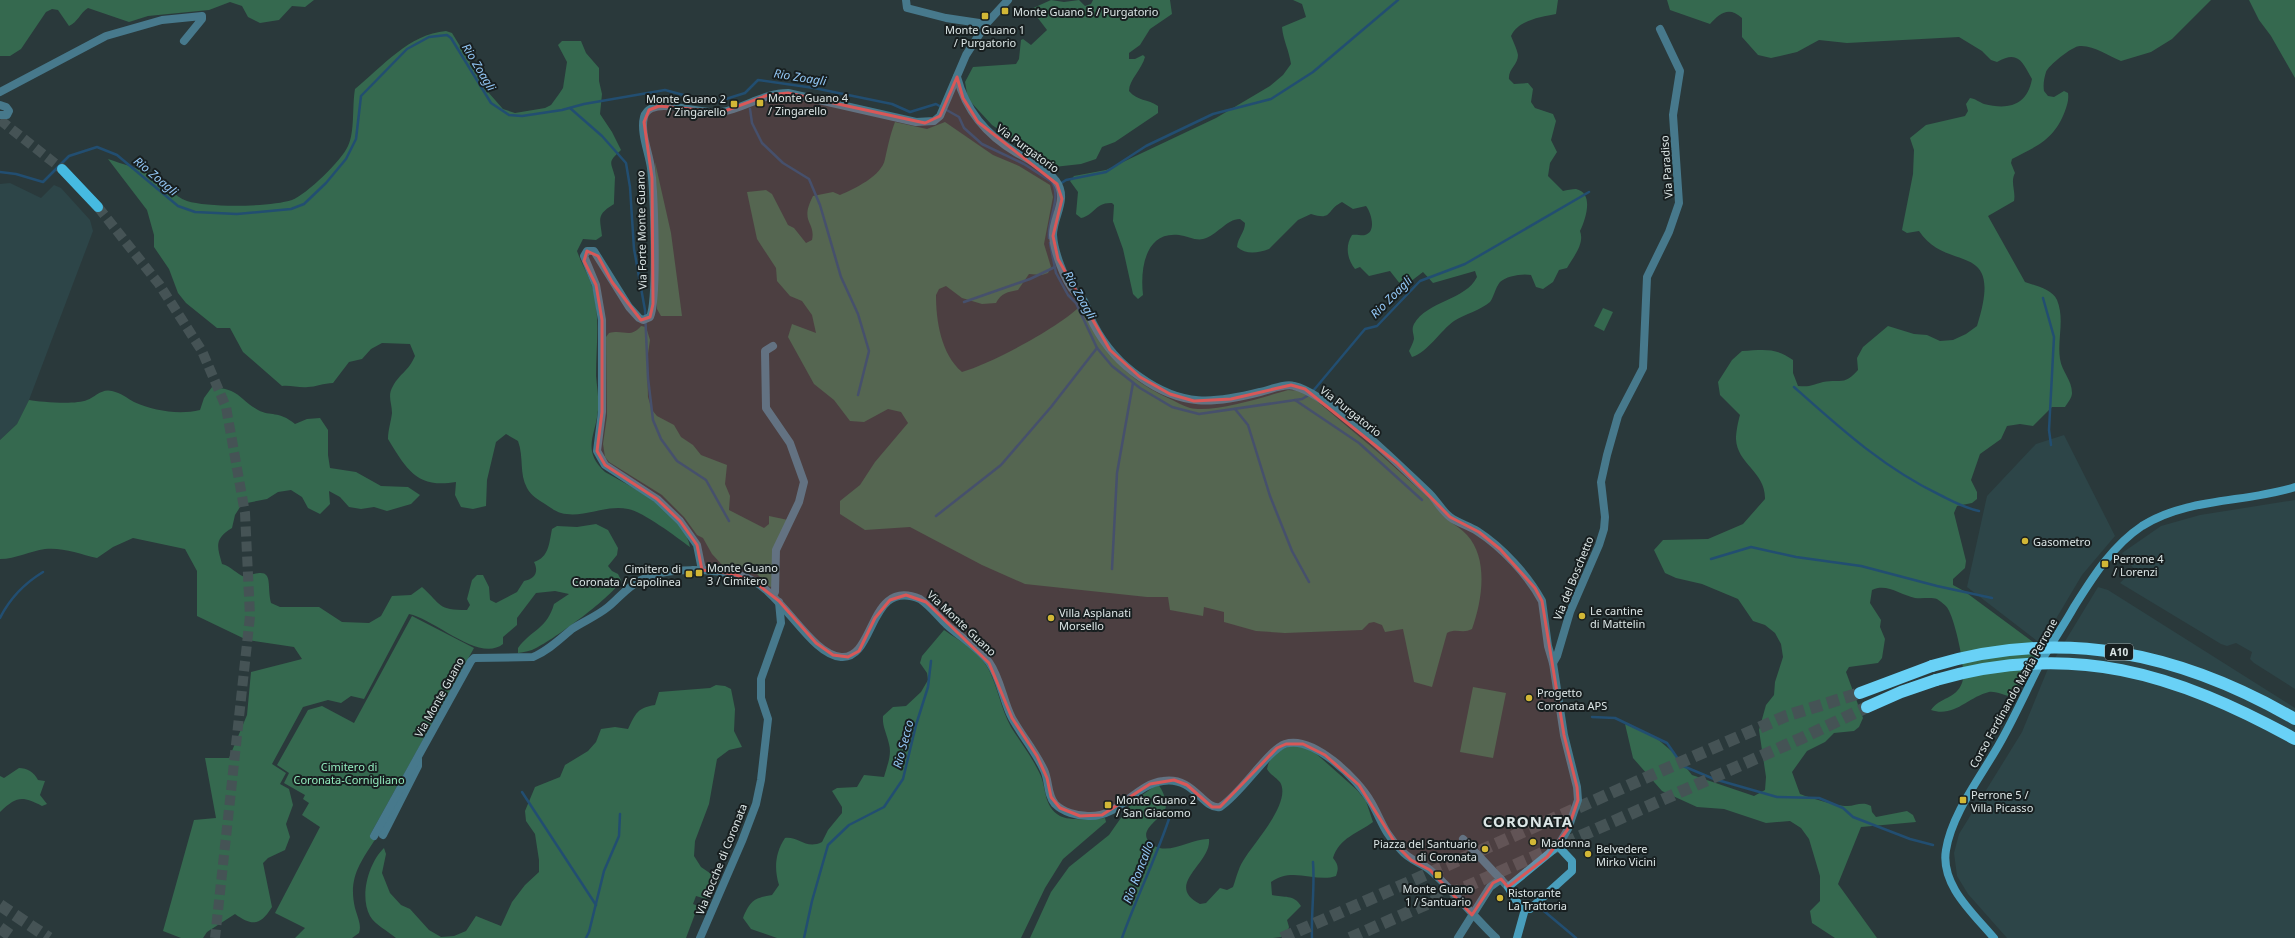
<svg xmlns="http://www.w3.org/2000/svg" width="2295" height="938" font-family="'Noto Sans',sans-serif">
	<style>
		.built { fill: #2d4548 }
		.green { fill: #35694f }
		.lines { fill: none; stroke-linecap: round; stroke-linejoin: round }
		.stream { stroke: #224e71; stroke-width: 2.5 }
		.primary-tunnel { stroke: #455355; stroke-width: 10; stroke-dasharray: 10 5; stroke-linecap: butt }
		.highway-tunnel { stroke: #455355; stroke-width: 12; stroke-dasharray: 12 6; stroke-linecap: butt }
		.street { stroke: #47798c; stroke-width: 8 }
		.secondary { stroke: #499ebc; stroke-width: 8 }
		.primary { stroke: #46bae1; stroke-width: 10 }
		.highway { stroke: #69d1f6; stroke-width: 12 }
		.highway-bridge { stroke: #69d1f6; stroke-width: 12 }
		.marked { fill: #d85858; fill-opacity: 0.2; stroke: #d85858; stroke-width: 3; stroke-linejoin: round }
		.poi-dot { fill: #d2b736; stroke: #181f20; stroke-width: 1.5 }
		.labels { text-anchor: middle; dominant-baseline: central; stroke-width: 4; stroke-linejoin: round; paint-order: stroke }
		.shield { fill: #181f20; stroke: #a1aaab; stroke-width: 1 }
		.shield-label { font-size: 10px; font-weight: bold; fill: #dce6e6 }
		.poi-label { font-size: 11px; fill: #dce6e6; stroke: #181f20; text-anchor: start }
		.street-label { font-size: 11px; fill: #dce6e6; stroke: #181f20 }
		.park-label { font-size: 11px; fill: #93ebbe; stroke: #181f20 }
		.water-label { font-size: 12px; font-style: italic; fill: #92c6f4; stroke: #181f20 }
		.district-label { font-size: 15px; font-weight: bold; letter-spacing: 1px; fill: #dce6e6; stroke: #181f20 }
	</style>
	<rect width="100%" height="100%" fill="#2a393b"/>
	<!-- built -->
	<g class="built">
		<path d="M10,183L41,198L54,185L61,188L90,220L93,231L29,400L17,424L0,440V184Z"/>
		<path d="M2064,435L2115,536L2082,575L2041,644L1967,587L1987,496L2036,444Z"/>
		<path d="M2295,500V689L2254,663L2250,659L2252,652L2236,643L2227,646L2221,644L2120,583L2134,569L2122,553L2161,526L2200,515Z"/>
		<path d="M2098,587L2108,590L2295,708V938H2007L1968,894L1957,876L1954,853L1959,834L2022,732L2047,671Z"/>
	</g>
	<!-- green -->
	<g class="green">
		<path d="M0,0H314L305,7L292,6L279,20L260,23L248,17L242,6L230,2L209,10L148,16L129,22L88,8C80,13 78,22 69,26L58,10L52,9L46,12L21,49L10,56H0Z"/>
		<path d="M1051,0L1064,2L1079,0L1085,6L1091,4L1093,0H1170L1172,14L1150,29L1140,45L1129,53V59H1135L1143,55L1145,57C1142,69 1129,80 1129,91C1137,101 1148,99 1158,106V113L1115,142L1102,147L1096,159L1081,164L1054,167L992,125L968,99L965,82L973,67L1016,64L1019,59L1021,40L1023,39L1031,45L1047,30L1031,9Z"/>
		<path d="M1293,0H1558L1556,14C1541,17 1518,20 1511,36C1513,41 1517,49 1518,55C1518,65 1508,69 1509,79L1514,84L1528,83L1533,89L1531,102L1535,108L1553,114L1556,121L1551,140L1557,152L1550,163L1548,176L1563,191C1567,190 1572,189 1576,189C1595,193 1585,221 1580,231C1585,244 1573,257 1567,268L1559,270L1553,282L1543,289L1536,287L1531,275C1523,273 1506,276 1500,282C1495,288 1494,297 1490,302C1481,310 1465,314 1454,321C1440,331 1428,352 1412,357L1409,351C1411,347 1413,343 1414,339C1414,334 1411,330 1414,324C1427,301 1466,300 1477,277L1475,271L1433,283L1423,272L1406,285H1401L1390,271L1369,276L1360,267L1355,269C1347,259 1345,246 1352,235C1356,234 1362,236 1365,235C1377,232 1371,212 1366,206L1353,209L1342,202C1326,210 1333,221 1311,214L1298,220L1269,249C1258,253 1246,255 1237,247C1238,237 1245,232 1245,223L1240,219C1226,219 1217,236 1203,239C1196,241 1187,236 1179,235C1145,231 1140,269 1143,295L1138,299L1133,294L1123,249L1113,221L1114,205L1112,203C1095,202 1095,215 1081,218L1076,214L1078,192L1070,181L1074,176L1106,170L1216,118L1270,86L1283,75L1291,64C1289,50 1283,40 1282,27L1306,17L1302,4Z"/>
		<path d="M1667,0H2211L2172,39L2151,52L2121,61C2109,56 2093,45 2080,46C2072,46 2048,66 2046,72C2044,78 2043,85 2044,91L2048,96L2054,97L2064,91L2068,93C2069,100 2067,105 2065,111C2054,140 2037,146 2012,159L2011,163L2015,173C2010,182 2016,191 2014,201L1988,216L2025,282C2036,286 2052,289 2057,300C2065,319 2057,340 2060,359C2062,372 2072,380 2072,393C2072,398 2068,402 2065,407H2052L2033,426L2020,424L2007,426L2001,439L1980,454L1971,480L1977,492V499L1972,503L1957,506L1954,513L1966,561L1965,568L1953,579V585L1964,591L2041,648L2014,698C2007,696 1996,691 1989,692C1968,697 1954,718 1931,710C1940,697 1956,699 1962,683C1967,672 1955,620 1948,609C1947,606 1940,601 1937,599C1931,597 1922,599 1915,598C1900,595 1887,583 1872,590L1870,603L1881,620L1880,627L1885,639L1882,658L1878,663L1849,667L1846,672L1863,718L1859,727L1854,731L1834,733L1825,742L1807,751L1792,772L1800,794C1810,798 1837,806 1847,806C1856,806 1862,801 1871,806L1872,812L1876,817L1907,811L1913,815L1916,822L1861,827L1838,884L1877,938H1835L1812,923L1810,911L1820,901V876L1809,839L1801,828L1790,821L1766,823L1724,809L1697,807L1662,791L1633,758L1625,724L1655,737L1675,754L1692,775L1754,796L1765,790L1766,777L1759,730L1766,705L1774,695L1775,682L1783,657L1781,644L1775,633L1765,625L1753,621L1738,599L1702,584L1676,578L1665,573L1654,550L1663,540L1708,539L1743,524L1765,499C1766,472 1737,464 1736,439C1736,432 1738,422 1740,415L1720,395L1718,382L1732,360L1742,351C1763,350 1775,347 1793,360V373L1798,386C1812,387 1811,385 1823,382C1840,379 1844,386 1858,370L1857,358L1863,347L1888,326L1914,334L1927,335L1940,341L1953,340L1966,334L1977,326C2005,237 1948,275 1919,231L1907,233L1902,230L1913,174L1914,150L1910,138L1926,125L1965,116L1968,111L1966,104L1970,98C1976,99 1979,102 1984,104C2008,110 2027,106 2032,79C2022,61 2018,50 1997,62L1991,60L1982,51L1959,37L1847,43L1819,40L1797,52L1771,58L1758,55L1742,37V18C1729,6 1720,13 1710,24L1670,10Z"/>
		<path d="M2249,0H2295V78L2271,36L2259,20Z"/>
		<path d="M446,31L452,33L488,92L503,109L515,113L545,108L551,105L559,94L563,88L567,62L558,45L562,41H581L586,53L599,68V81L602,94L600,114L612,132L621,150C607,163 611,161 615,177C615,178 614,202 614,204C596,215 600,218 602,236L596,240L583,239L577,251C582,265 591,279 594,293C600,321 596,348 596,376C597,387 599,398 598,410C596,435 581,450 605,472C632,487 684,513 690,547C676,537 644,512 628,509C606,504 583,519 561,513C556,512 550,507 545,504C539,500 531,496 527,488C519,474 524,457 518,441L506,434L496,442L487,480L486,506L473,509L461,507L455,495L456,482C416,489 406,468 388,439C388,430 391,422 392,413C392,403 387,396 393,386C401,372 408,372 415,356L410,344L382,343L371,349L362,359L349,362L333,383C324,383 315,387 308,387C299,388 291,385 282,386L243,352L230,328H217L186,303L178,293L169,269L154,247V235L147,210L108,159C122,164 139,168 153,175C165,182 174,197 187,201C209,208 270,207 292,200C306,195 342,160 348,146C355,132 352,106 355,89C382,67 409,34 446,31Z"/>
		<path d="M895,122L927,129L945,122L993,155L1019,166L1050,185L1053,197L1044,244L1051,267L1048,273L1042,275L1029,274L1018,290C1008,292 1001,293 996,303L982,304L962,298L946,286L939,289L936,295C936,321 941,354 962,372C991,364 1062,326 1082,304C1101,348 1122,377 1168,398C1175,401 1183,406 1190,408C1215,413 1263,397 1288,390L1300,391L1312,397L1380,454L1435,504C1444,522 1455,522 1467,535C1489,559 1482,601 1472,629C1463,634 1456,628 1447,633L1432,687L1414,682L1403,629L1385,632L1382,625L1374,622L1369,623L1362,630L1285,633L1256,631L1224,622V612L1204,607L1203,616L1170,610L1168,597H1147L1025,584L982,565L910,527L865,530L840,514V501L860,485L875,462L908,423L901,412L888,409L864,422L850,421L834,400L814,384L788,337L792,324L816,333L812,315L802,301L790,296L777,281L776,268L757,239L747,192L766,190L772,194L788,225L794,228L806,243L812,240C816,221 799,223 813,196L833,192L840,195C854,189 882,176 885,159C888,146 890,135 895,122Z"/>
		<path d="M655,162L671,233L682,316H661L657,309V199Z"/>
		<path d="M1603,308L1613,312L1604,331L1594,326Z"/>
		<path d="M641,326L646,327L650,340L647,361L648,397L652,410L657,416L674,425L681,437L693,445L701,455L727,465L725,484L730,496L729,510L764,528L769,524V516L788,520L779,535L773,586L770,587L751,568H725L712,554L703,538L697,535L684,517L662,495L609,462L605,457L603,444L607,416L606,337L609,333C624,329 630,339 641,326Z"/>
		<path d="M212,387C242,390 237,398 258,410C271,417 278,410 295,424L307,419L320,418L328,430V455L330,468L356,472L381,486L408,487L420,495L411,504L387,511L374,507L361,509L349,507L340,497L329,491L330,504L320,514L308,508L302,497L291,490L278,492L267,499L242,504L235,515L232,528C214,539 217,546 222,564C231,566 236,574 245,577C276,565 266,582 271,603L280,607H319L342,622L369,623L381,616L392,596L411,595L422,587C442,605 437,610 467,610L470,605L467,599L472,580L477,575H483L489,587L490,600L496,603L517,592L524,581C535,579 539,572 534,562C549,557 549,544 552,529L557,526L577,527L596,524L608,530L618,548L617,555L608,566L612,571L618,574L621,580C615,595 553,640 536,648C531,651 524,652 518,653V648C531,630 547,629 554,604L569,594L555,591L536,593L517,618V625L503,637V644C479,663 435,619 409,614L364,699L351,696L341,703L328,700L303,707L272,764L286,773L280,784L289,789L293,805L286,824L290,837L285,850L268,858L263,863L272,907C260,926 252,926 235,914L207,932L203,938H181L163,931L194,820L216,818L205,758H229L247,715L251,672L302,659L294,647L247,640L197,616V571L185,549L133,538L113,547L97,558C80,554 62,547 45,549C30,551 16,559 0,559V440L17,424L29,400C41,402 76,405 87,400C95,397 102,388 112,391C121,393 127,398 134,402C154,411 179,415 200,410L204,398Z"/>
		<path d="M412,616L474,648L370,835L376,838C360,863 348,878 355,908C357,916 362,925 359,933L352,938H295L305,928L275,913L320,827L302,815L309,803L303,799L305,795L284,783L289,773L277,765L308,710L322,706L354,723Z"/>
		<path d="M944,630C960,641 980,652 989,670C998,688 1001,709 1011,727C1021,743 1032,757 1040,774C1047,789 1043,806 1060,816C1069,821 1095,819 1105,818L1106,822L1063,859L1045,888L1021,938H777L751,929L743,918C750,901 754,898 772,895L779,885C774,869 775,853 785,838C798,836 806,850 822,842L828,830L842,813V807L832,791L837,788L857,787L864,775L884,777C887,766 892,755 889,744C887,734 882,726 883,716L893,707L906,706L921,692L928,680L927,673L920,663L922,656Z"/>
		<path d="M716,685L725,686L731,689L735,709L734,731L742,747L729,750L717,759L709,804L695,841L694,856L701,867L720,880L706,899L696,896L693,904L698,906L686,938H396C388,931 375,925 370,916C359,896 369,862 384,848L386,854L382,873L390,893L401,905L410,909L429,930L441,937L454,936L466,931L476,916L501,926L512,902L525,885L539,872V860L535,834L526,821L525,811L535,787L560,777L565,765L588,751L596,742L601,729L615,727L628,729C636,713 637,708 655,705L659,692L710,688Z"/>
		<path d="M1473,687L1506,693L1493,758L1460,752Z"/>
		<path d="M1295,745L1312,750L1357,790L1366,801L1373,822C1358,833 1339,838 1333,858C1338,864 1339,868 1336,876C1316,883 1292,866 1271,882L1272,895C1284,898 1294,894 1301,906L1287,920L1289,927L1287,934L1281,937L1273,938H1030L1051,892L1069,867L1109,835L1132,802L1158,784C1163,791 1168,802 1165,810C1160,820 1134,832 1153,845C1169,856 1192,838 1209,839C1212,863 1163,885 1200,904L1206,903L1220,888L1227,890L1233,887C1236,879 1238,869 1243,861C1252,845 1290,805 1281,784C1279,779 1270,775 1267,769C1270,753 1281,749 1295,745Z"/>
		<path d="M19,768C27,768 34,772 38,780L45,781L40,795L47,804L42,806C22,796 17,796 0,812V776L4,778Z"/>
	</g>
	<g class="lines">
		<!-- stream -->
		<g class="stream">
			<path d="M570,108L602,136L626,163L630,187L634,249L645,310L648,378L653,420L661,439L677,461L706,480L729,521"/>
			<path d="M750,109L752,123L762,143L783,163L809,179L820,205L841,277L858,314L869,351L858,395"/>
			<path d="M0,172L16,174L43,182L69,156L97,147L117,155L178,206L195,212L237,214L291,209L304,204L326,183L346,159L356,139L361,96L407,49L429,37L447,35L451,38L491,103L509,115L522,116L562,110L584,104L665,90L713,103L745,93L758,80L814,88L892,104L910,112L936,104L959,117L964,128L982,144L1024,164L1052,182C1062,198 1047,220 1049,238"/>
			<path d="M1060,184L1066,180L1106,172L1146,146L1213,114L1271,99L1313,72L1398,0"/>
			<path d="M1050,243L1056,273L1068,295L1076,303L1097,348L1112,366L1140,388L1172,407L1199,414L1302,399L1309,395"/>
			<path d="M2043,298L2054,337L2049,430L2051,445"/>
			<path d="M964,302L1030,279L1055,267"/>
			<path d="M1794,387C1841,429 1885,469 1942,496C1954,502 1965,508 1979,511"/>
			<path d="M1313,391L1365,329L1377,326L1420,281L1465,264L1589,192"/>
			<path d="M1295,400L1359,443L1422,500"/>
			<path d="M1235,409L1248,425L1270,496L1292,551L1309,582"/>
			<path d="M936,516L1001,465L1051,407L1097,348"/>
			<path d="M1711,559L1751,547L1796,557L1861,566L1937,586L1992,598"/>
			<path d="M1112,569L1117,473L1133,383"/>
			<path d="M0,618C10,598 25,583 43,572"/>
			<path d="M1592,717L1615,718L1667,743L1683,766L1714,779L1777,797L1819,798L1843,808L1853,817L1910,839L1933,845"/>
			<path d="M522,792L596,905"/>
			<path d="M1538,906L1576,938"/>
			<path d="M586,938L589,932L604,871L619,836L620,814"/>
			<path d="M804,938L812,901L828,845L849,825L884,807L903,779L916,725L928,687L931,661"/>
			<path d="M1122,938C1137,896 1157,856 1171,813"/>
			<path d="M1312,938C1311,912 1315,888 1313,862"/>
		</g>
		<!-- primary-tunnel -->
		<g class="primary-tunnel">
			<path d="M0,120L62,169"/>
			<path d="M98,207L159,284L202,351L226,407L245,513L250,616L215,938"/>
		</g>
		<!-- highway-tunnel -->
		<g class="highway-tunnel">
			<path d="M0,905L49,938"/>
			<path d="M0,928L14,938"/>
			<path d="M1282,938L1786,716L1860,693"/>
			<path d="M1350,938L1802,738L1867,707"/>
		</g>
		<!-- street -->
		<g class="street">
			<path d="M906,0L907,8L946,18L986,24"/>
			<path d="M957,77C966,111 986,135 1017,153C1030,160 1047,169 1056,181C1069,199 1053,216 1053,235C1054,251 1064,280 1075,292C1078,296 1082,298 1084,301C1088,309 1090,318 1094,325C1105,346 1121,364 1140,377C1182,407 1213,404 1260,392C1270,390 1285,383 1294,386C1329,394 1402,468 1430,494C1437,501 1442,511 1450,517C1458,523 1469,526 1477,531C1502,547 1528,575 1542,601L1548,646L1553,663L1564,735L1577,787L1578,800L1568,829L1558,846"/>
			<path d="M0,92L106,36L162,20L202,16V19L184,41"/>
			<path d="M0,105L6,107L9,111L7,115H0"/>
			<path d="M773,346L765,351L766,408L790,443L804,482L799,502L776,550L775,592L773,595"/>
			<path d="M702,570L697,545L680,521L657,499L605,465L597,451L602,412V320L596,285L584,256L587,251H594L629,307L639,318L643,320L650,317C658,299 654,192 651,168C649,153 640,132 644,117C645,113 648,110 652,108C668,101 702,115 722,112C745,108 764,93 788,93L916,122L934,121L940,116L966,55L986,24L1008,0"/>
			<path d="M1553,663L1557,656L1570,612L1599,545L1604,529L1605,517L1601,482L1607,455L1618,416L1643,368L1647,277L1669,232L1679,203L1673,115L1680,71L1660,29"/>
			<path d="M383,835L418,766V759"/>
			<path d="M374,836L471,661L474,658L533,657C548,651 560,639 572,629C584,621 597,616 608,607C619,598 628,586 641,580C668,566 713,569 742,576C781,587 808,654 841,657C876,660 868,577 920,599C930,606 937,615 946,624C960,637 978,647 989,662C1001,679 1003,701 1012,718C1022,736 1035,751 1044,770C1049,780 1047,795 1055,804C1063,812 1077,816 1088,816C1119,818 1135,784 1163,781C1194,776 1203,810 1220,807C1241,794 1268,750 1285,744C1313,735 1358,779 1371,802C1382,821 1384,833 1401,850C1410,861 1421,862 1430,870C1453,890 1474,917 1496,938"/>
			<path d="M1463,839L1508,887"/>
			<path d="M700,938L742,841L756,804L761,780L768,719L761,698V679L781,623L779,602"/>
			<path d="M1458,938L1490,887L1501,879"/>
		</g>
		<!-- secondary -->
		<g class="secondary">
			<path d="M1558,846L1572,861V871L1530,909C1519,910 1513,895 1508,887Z"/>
			<path d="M1517,938L1525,909"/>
			<path d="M1994,938C1974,914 1940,885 1946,850C1952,812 1983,774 2001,741C2016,714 2028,687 2042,660C2052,642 2064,625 2074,607C2093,577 2112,546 2142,526C2188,497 2245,503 2295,487"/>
		</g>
		<!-- primary -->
		<path class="primary" d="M62,169L98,207"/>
		<!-- highway -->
		<g class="highway">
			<path d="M1860,693L1932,666"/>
			<path d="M1867,707L1901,692L1936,680"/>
		</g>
		<!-- highway-bridge -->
		<g class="highway-bridge">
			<path d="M1932,666C2062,627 2179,652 2295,719"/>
			<path d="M1936,680C2072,641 2175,673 2295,739"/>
		</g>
	</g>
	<!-- marked area -->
	<path class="marked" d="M957,77L963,98L978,122L1057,184L1062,199L1053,236L1058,259L1110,350L1140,377L1170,394L1194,401L1231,399L1291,385L1305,389L1397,463L1450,517L1479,532L1500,549L1535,588L1542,601L1564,735L1577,787L1578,800L1568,829L1547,857L1508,887L1501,879L1493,883L1472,915L1430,870L1411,860L1397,846L1359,785L1325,755L1303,744H1286L1277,748L1220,807H1212L1187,785L1174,780L1150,784L1102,815L1080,816L1060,808L1051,797L1047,778L1037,756L1012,718L989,663L926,602L906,595L890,600L875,618L859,651L848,657L833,655L816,643L779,601L757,584L734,574L702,570L697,545L680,521L657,499L605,465L597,451L602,412V320L596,285L584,261L587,251L598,256L612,282L641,320L650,317L653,304L652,178L644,122L649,110L659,106L722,112L768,95L788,93L925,123L940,116Z"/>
	<!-- markers -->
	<g class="poi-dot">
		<rect x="1001" y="7" width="8" height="8" rx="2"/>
		<rect x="981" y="12" width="8" height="8" rx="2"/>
		<rect x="756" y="99" width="8" height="8" rx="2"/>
		<rect x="730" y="100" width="8" height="8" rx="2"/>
		<circle cx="2025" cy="541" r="4"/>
		<rect x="2101" y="560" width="8" height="8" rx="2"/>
		<rect x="695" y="569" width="8" height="8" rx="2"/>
		<rect x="685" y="570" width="8" height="8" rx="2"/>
		<circle cx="1582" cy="616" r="4"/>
		<circle cx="1051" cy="618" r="4"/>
		<circle cx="1529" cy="698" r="4"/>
		<rect x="1959" y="796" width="8" height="8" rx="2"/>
		<rect x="1104" y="801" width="8" height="8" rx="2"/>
		<circle cx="1533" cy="842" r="4"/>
		<circle cx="1485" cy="849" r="4"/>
		<circle cx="1588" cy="854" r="4"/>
		<rect x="1434" y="871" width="8" height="8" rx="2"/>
		<circle cx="1500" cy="898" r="4"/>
	</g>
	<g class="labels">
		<!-- shield labels -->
		<rect class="shield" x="2105" y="644" width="28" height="16" rx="3"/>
		<g class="shield-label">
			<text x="2119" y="652">A10</text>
		</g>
		<!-- poi labels -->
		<g class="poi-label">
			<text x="1013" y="11">Monte Guano 5 / Purgatorio</text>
			<text x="985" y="29" text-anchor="middle">Monte Guano 1<tspan x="985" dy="13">/ Purgatorio</tspan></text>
			<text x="768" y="97">Monte Guano 4<tspan x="768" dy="13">/ Zingarello</tspan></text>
			<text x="726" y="98" text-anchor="end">Monte Guano 2<tspan x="726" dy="13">/ Zingarello</tspan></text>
			<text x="2033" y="541">Gasometro</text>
			<text x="2113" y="558">Perrone 4<tspan x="2113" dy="13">/ Lorenzi</tspan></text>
			<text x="707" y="567">Monte Guano<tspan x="707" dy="13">3 / Cimitero</tspan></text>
			<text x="681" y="568" text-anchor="end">Cimitero di<tspan x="681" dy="13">Coronata / Capolinea</tspan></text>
			<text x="1590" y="610">Le cantine<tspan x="1590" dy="13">di Mattelin</tspan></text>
			<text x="1059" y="612">Villa Asplanati<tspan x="1059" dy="13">Morsello</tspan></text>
			<text x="1537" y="692">Progetto<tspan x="1537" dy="13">Coronata APS</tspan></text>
			<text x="1971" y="794">Perrone 5 /<tspan x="1971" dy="13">Villa Picasso</tspan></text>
			<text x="1116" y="799">Monte Guano 2<tspan x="1116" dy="13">/ San Giacomo</tspan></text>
			<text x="1541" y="842">Madonna</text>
			<text x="1477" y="843" text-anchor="end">Piazza del Santuario<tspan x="1477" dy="13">di Coronata</tspan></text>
			<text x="1596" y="848">Belvedere<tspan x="1596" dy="13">Mirko Vicini</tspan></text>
			<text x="1438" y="888" text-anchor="middle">Monte Guano<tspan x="1438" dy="13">1 / Santuario</tspan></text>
			<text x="1508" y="892">Ristorante<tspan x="1508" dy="13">La Trattoria</tspan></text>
		</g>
		<!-- street labels -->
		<g class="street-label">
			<text transform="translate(1028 148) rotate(36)">Via Purgatorio</text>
			<text transform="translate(1666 167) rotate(-94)">Via Paradiso</text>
			<text transform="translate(641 230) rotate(-91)">Via Forte Monte Guano</text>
			<text transform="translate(1351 411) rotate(38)">Via Purgatorio</text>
			<text transform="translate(1573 578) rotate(-68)">Via del Boschetto</text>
			<text transform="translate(962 623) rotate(43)">Via Monte Guano</text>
			<text transform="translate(2013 693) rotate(-61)">Corso Ferdinando Maria Perrone</text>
			<text transform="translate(439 697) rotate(-61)">Via Monte Guano</text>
			<text transform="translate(721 859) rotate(-68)">Via Rocche di Coronata</text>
		</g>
		<!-- park labels -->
		<g class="park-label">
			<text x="349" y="766">Cimitero di<tspan x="349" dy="13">Coronata-Cornigliano</tspan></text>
		</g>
		<!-- water labels -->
		<g class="water-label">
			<text transform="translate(479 67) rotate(59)">Rio Zoagli</text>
			<text transform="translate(800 77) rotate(9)">Rio Zoagli</text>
			<text transform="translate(156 176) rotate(40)">Rio Zoagli</text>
			<text transform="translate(1080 295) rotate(61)">Rio Zoagli</text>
			<text transform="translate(1391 297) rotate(-45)">Rio Zoagli</text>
			<text transform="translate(903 744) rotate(-75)">Rio Secco</text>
			<text transform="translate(1138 872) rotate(-69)">Rio Roncallo</text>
		</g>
		<!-- district labels -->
		<g class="district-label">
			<text x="1528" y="821">CORONATA</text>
		</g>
	</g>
</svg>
